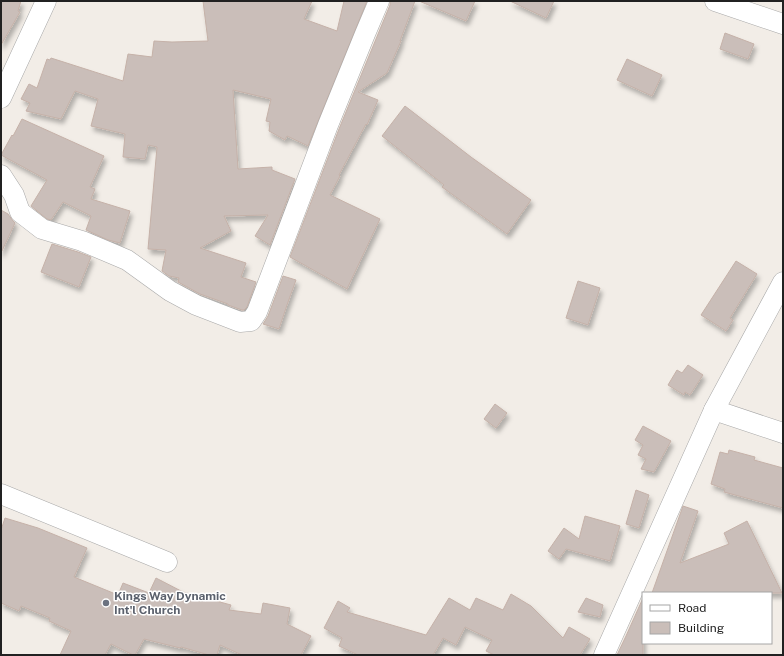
<svg xmlns="http://www.w3.org/2000/svg" width="784" height="656" font-family="'Public Sans',sans-serif">
	<style>
		.building { fill: #cabeb9; stroke: #c5b1a8; filter: url(#shadow) }
		.lines { fill: none; stroke-linecap: round; stroke-linejoin: round }
		.street-casing { stroke: #a8a8a8; stroke-width: 21 }
		.street { stroke: #fff; stroke-width: 20 }
		.worship-dot { fill: #6b7280; stroke: #fff; stroke-width: 1.5 }
		.labels { text-anchor: middle; dominant-baseline: central; stroke-width: 3; stroke-linejoin: round; paint-order: stroke }
		.worship-label { font-size: 12px; font-weight: bold; fill: #5b616d; stroke: #fff; text-anchor: start }
	</style>
	<defs>
		<filter id="shadow"><feDropShadow dx="2.5" dy="4.5" stdDeviation="2" flood-color="#0004"/></filter>
	</defs>
	<rect width="100%" height="100%" fill="#f2ede7"/>
	<!-- building -->
	<g class="building">
		<path d="M1,1H21L18,11L20,12L1,45Z"/>
		<path d="M203,1H312L304,19L337,31L344,1H367L308,146L287,136L285,140L269,131L270,122L266,121L271,99L233,90L238,169L272,167V170L295,179L270,245L255,236L268,215L224,216L231,231L200,248L246,263L241,277L256,282L247,307L244,310H242L228,305V304L200,294L178,282L179,278L169,276L162,271L166,250L148,249L157,147L148,145L145,159L123,157L125,134L91,126L98,99L75,91L61,119L26,111L30,103L21,99L29,84L37,88L47,59L50,60L51,58L123,81L128,54L152,57L154,41L172,42L208,41Z"/>
		<path d="M390,1H415L400,41H401L387,73L358,92L378,100L367,125L366,124L339,175L340,176L330,195L380,219L347,289L290,257L339,129L390,5Z"/>
		<path d="M419,1H475L466,21Z"/>
		<path d="M510,1H554L546,18Z"/>
		<path d="M725,33L754,44L748,59L720,49Z"/>
		<path d="M627,59L662,75L652,96L617,80Z"/>
		<path d="M405,106L471,157L531,200L507,234L442,187L444,185L382,136Z"/>
		<path d="M22,119L104,156L90,187L95,189L91,199L130,211L120,243L108,240L86,230L91,216L63,202L51,220L47,219L31,206L47,180L1,155L12,135L13,136Z"/>
		<path d="M1,210L8,214L13,221L15,223L1,253Z"/>
		<path d="M52,244L78,252L91,257L79,287L41,272Z"/>
		<path d="M736,261L757,274L730,318L733,320L726,331L701,315Z"/>
		<path d="M283,276L296,280L287,305L279,329L263,324L268,316Z"/>
		<path d="M578,281L600,288L588,325L566,318Z"/>
		<path d="M688,365L703,375L690,395L685,392L684,395L668,385L677,370L682,373Z"/>
		<path d="M495,404L507,413L496,428L484,419Z"/>
		<path d="M643,426L671,441L654,472L641,469L646,459L638,455L643,445L635,440Z"/>
		<path d="M729,450L755,457L754,460L783,468V508L724,492L725,489L711,484L720,452L728,454Z"/>
		<path d="M636,490L649,495L639,528L626,524Z"/>
		<path d="M683,506L698,511L680,563L729,544L724,533L747,521L782,593H652Z"/>
		<path d="M585,516L620,526L610,561L566,549L559,559L548,551L564,528L579,539Z"/>
		<path d="M5,518L38,528L87,548L74,577L118,595L123,583L149,593L156,578L183,592L231,605L229,610L261,614L263,603L290,608L287,624L311,636L301,655H242L220,645L217,655H209L181,647L180,648L144,639L135,655H133L111,644L105,655H60L71,631L49,621L50,618L21,606L19,611L1,603V530Z"/>
		<path d="M511,594L531,606L563,638L569,627L590,639L580,655H494L486,651L492,640L465,627L456,645L443,638L433,655H358L339,646L342,638L324,628L338,601L350,608L347,612L426,635L449,598L470,610L476,598L503,610Z"/>
		<path d="M586,598L603,605L600,617L578,612Z"/>
		<path d="M643,598V655H617L626,636Z"/>
	</g>
	<g class="lines">
		<!-- street casing -->
		<g class="street-casing">
			<g id="street">
				<path d="M715,1L783,24"/>
				<path d="M1,98L46,1"/>
				<path d="M1,175L14,195L20,212L42,229L82,241L127,260L170,291L196,305L240,322L251,321L257,312L328,125L365,34L379,1"/>
				<path d="M714,410L783,433"/>
				<path d="M1,494L167,562"/>
				<path d="M604,655L714,410L783,282"/>
			</g>
		</g>
		<!-- street -->
		<use href="#street" class="street"/>
	</g>
	<!-- markers -->
	<circle class="worship-dot" cx="106" cy="603" r="4"/>
	<g class="labels">
		<!-- worship labels -->
		<g class="worship-label">
			<text x="114" y="596">Kings Way Dynamic<tspan x="114" dy="14">Int'l Church</tspan></text>
		</g>
	</g>
	<!-- border -->
	<rect width="784" height="656" fill="none" stroke="#212121" stroke-width="4"/>
	<!-- legend -->
	<rect x="642" y="592" width="130" height="52" fill="#ffffff" stroke="#a6a6a6"/>
	<rect x="650" y="605" width="20" height="6" fill="#ffffff" stroke="#a6a6a6"/>
	<text x="678" y="612" font-size="12" fill="#212121">Road</text>
	<rect x="650" y="622" width="20" height="12" fill="#cabeb9" stroke="#a6a6a6"/>
	<text x="678" y="632" font-size="12" fill="#212121">Building</text>
</svg>
